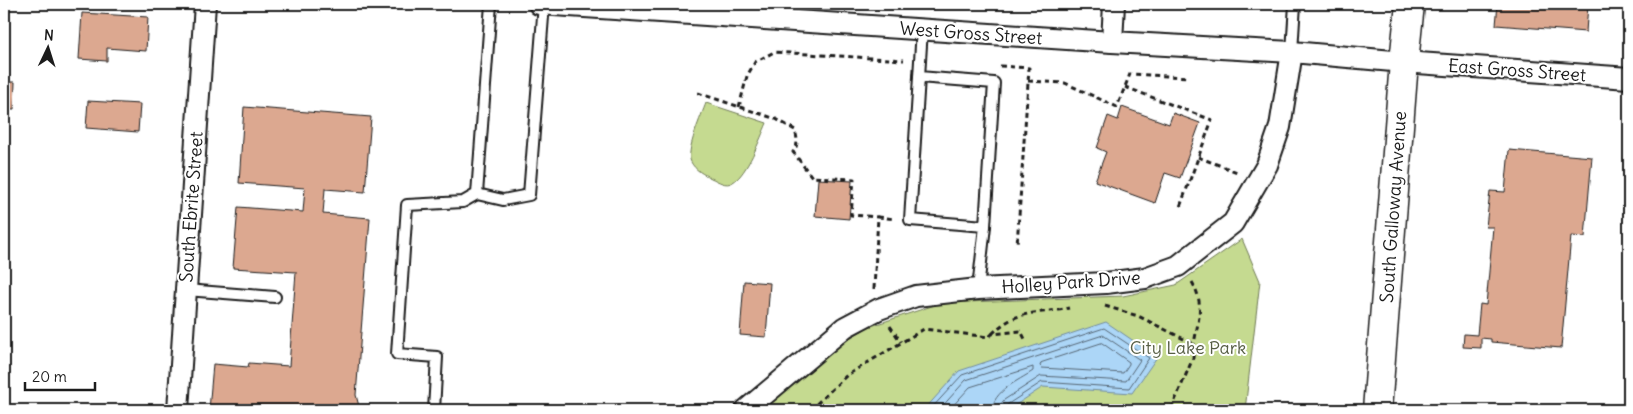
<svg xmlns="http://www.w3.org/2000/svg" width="1633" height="414" font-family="Delius,sans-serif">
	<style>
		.green { fill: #c5da90; stroke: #707b56 }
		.water { fill: #acd6f7; stroke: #728c9f }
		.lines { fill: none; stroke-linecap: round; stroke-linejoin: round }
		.shore { stroke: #566674; stroke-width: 1 }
		.building { fill: #dca890; stroke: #1c1c1c }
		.service-casing { stroke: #1c1c1c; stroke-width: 14 }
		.minor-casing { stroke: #1c1c1c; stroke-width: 24 }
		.secondary-casing { stroke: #1c1c1c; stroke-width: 31 }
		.path { stroke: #1c1c1c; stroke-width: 3; stroke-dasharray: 5 4; stroke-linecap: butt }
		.service { stroke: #fff; stroke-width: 10 }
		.minor { stroke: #fff; stroke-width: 20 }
		.secondary { stroke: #fff; stroke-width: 28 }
		.labels { text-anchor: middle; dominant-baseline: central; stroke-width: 4; stroke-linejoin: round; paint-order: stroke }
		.street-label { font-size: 18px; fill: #1c1c1c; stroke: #fff }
		.park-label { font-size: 18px; fill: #575e45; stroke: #fff }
	</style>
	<rect width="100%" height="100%" fill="#fff"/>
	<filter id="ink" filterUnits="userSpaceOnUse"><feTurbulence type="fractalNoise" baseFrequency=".02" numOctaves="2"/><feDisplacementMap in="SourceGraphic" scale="10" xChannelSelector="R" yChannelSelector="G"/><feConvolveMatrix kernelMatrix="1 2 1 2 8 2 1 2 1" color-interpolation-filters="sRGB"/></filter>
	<g filter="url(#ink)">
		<!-- green -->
		<g class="green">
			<path d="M706,103L767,123C760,139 747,174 733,182C726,187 718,181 711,178C703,174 695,170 691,162C685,152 702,114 706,103Z"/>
			<path d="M1242,239L1260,281L1245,410H753L818,357L868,327L941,303L1123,296L1176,285Z"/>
		</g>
		<!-- water -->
		<path class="water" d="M1106,322L1157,357L1132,393L1043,387L1008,410H924L959,371Z"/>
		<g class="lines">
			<!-- shore -->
			<g class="shore">
				<path d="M1102,343L1129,362V364L1123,373L1042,368L1040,366L1041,363Z"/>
				<path d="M930,410L962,375L1104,328L1149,358L1129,388L1042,382L1008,404L1006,410"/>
				<path d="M939,410L966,380L1103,335L1140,360L1126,381L1041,376L1004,400L1000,405V410"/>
				<path d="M949,410L970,387L1033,367V371C1018,381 993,391 992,410"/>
			</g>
		</g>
		<!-- building -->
		<g class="building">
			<path d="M1498,4H1588L1586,32L1496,25Z"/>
			<path d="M82,13L148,17L146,51L107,48V61L79,59Z"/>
			<path d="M4,82H15L14,109H4Z"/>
			<path d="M88,101L140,104L138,132L86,128Z"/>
			<path d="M244,107L371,117L365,192L325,189L323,214L370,218L356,395L360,410H209L213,364L248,367L249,363L289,366L296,272L233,268L238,207L303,212L305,188L239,183Z"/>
			<path d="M1122,107L1169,124L1173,113L1200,123L1180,178L1165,173L1155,203L1095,181L1106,152L1097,148L1108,116L1118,120Z"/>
			<path d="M1509,150L1592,157L1585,237L1571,236L1561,348L1491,342V339L1481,338V348L1463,347L1464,334L1477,335L1480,304L1486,305L1493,227H1486L1490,191L1505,192Z"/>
			<path d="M818,179L852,181L849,219L815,216Z"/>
			<path d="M744,281L770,283L766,337L740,335Z"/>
		</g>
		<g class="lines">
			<!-- service casing -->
			<g class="service-casing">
				<g id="service">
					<path d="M922,29L910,220L985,226L978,289"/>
					<path d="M1292,52L1295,4"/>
					<path d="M919,77L994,83L985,226"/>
					<path d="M477,194L503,200L529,195L544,4"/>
					<path d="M186,290L275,297"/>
					<path d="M434,410L437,357L397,354L407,205L463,202L477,194L491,4"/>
				</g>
			</g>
			<!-- minor casing -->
			<g class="minor-casing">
				<g id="minor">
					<path d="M539,4L1112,42L1292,52L1404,62L1629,78"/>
					<path d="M1112,42L1114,4"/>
					<path d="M178,410L205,4"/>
					<path d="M746,410L845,327L879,309L916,296L978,289L1106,283L1145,278L1178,266L1233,223L1267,165L1280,127L1292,52"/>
				</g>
			</g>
			<!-- secondary casing -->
			<g class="secondary-casing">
				<path id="secondary" d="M1377,410L1404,62L1410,4"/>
			</g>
			<!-- path -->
			<g class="path">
				<path d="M1000,66L1029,68L1017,245"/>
				<path d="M1028,81L1065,83L1117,107L1130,74L1188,77"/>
				<path d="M1125,87L1212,120L1180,207"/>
				<path d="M698,93L776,119L795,130C797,138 799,145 793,152L812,177L854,179L851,215L878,217"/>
				<path d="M739,107L747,76L755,62L774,52L904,60"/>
				<path d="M1198,157L1237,172"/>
				<path d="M1192,282C1205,304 1198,320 1194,344"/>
				<path d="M874,289L878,217L895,219"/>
				<path d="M1105,306L1138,316L1194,344L1193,358L1171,410"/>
				<path d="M890,326L901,342"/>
				<path d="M992,334C1017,308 1038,315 1069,308"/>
				<path d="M810,410L847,375L924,329L989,337L992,334L1021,331L1026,341"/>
			</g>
			<!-- service -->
			<use href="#service" class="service"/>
			<!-- minor -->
			<use href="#minor" class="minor"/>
			<!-- secondary -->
			<use href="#secondary" class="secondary"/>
		</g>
	</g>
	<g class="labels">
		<!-- street labels -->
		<g class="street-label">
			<text transform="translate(971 33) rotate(4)">West Gross Street</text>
			<text transform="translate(1517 70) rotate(4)">East Gross Street</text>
			<text transform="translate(191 207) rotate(-86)">South Ebrite Street</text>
			<text transform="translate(1393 207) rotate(-86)">South Galloway Avenue</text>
			<text transform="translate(1071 282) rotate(-4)">Holley Park Drive</text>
		</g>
		<!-- park labels -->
		<g class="park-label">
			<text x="1188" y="347">City Lake Park</text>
		</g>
	</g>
	<!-- margin -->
	<rect width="1633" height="414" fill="none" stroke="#fff" stroke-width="20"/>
	<rect x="10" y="10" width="1613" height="394" fill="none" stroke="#1c1c1c" stroke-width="2" filter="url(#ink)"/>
	<!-- north arrow -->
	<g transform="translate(48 48) rotate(4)" stroke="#ffffff" stroke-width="4" paint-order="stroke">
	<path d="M0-4L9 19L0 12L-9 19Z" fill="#1c1c1c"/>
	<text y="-8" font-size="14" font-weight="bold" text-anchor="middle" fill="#1c1c1c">N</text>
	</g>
	<!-- scale -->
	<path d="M25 382v8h70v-8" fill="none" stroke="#1c1c1c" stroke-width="2.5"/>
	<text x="32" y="382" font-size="15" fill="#1c1c1c" stroke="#ffffff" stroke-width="4" paint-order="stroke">20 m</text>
</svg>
